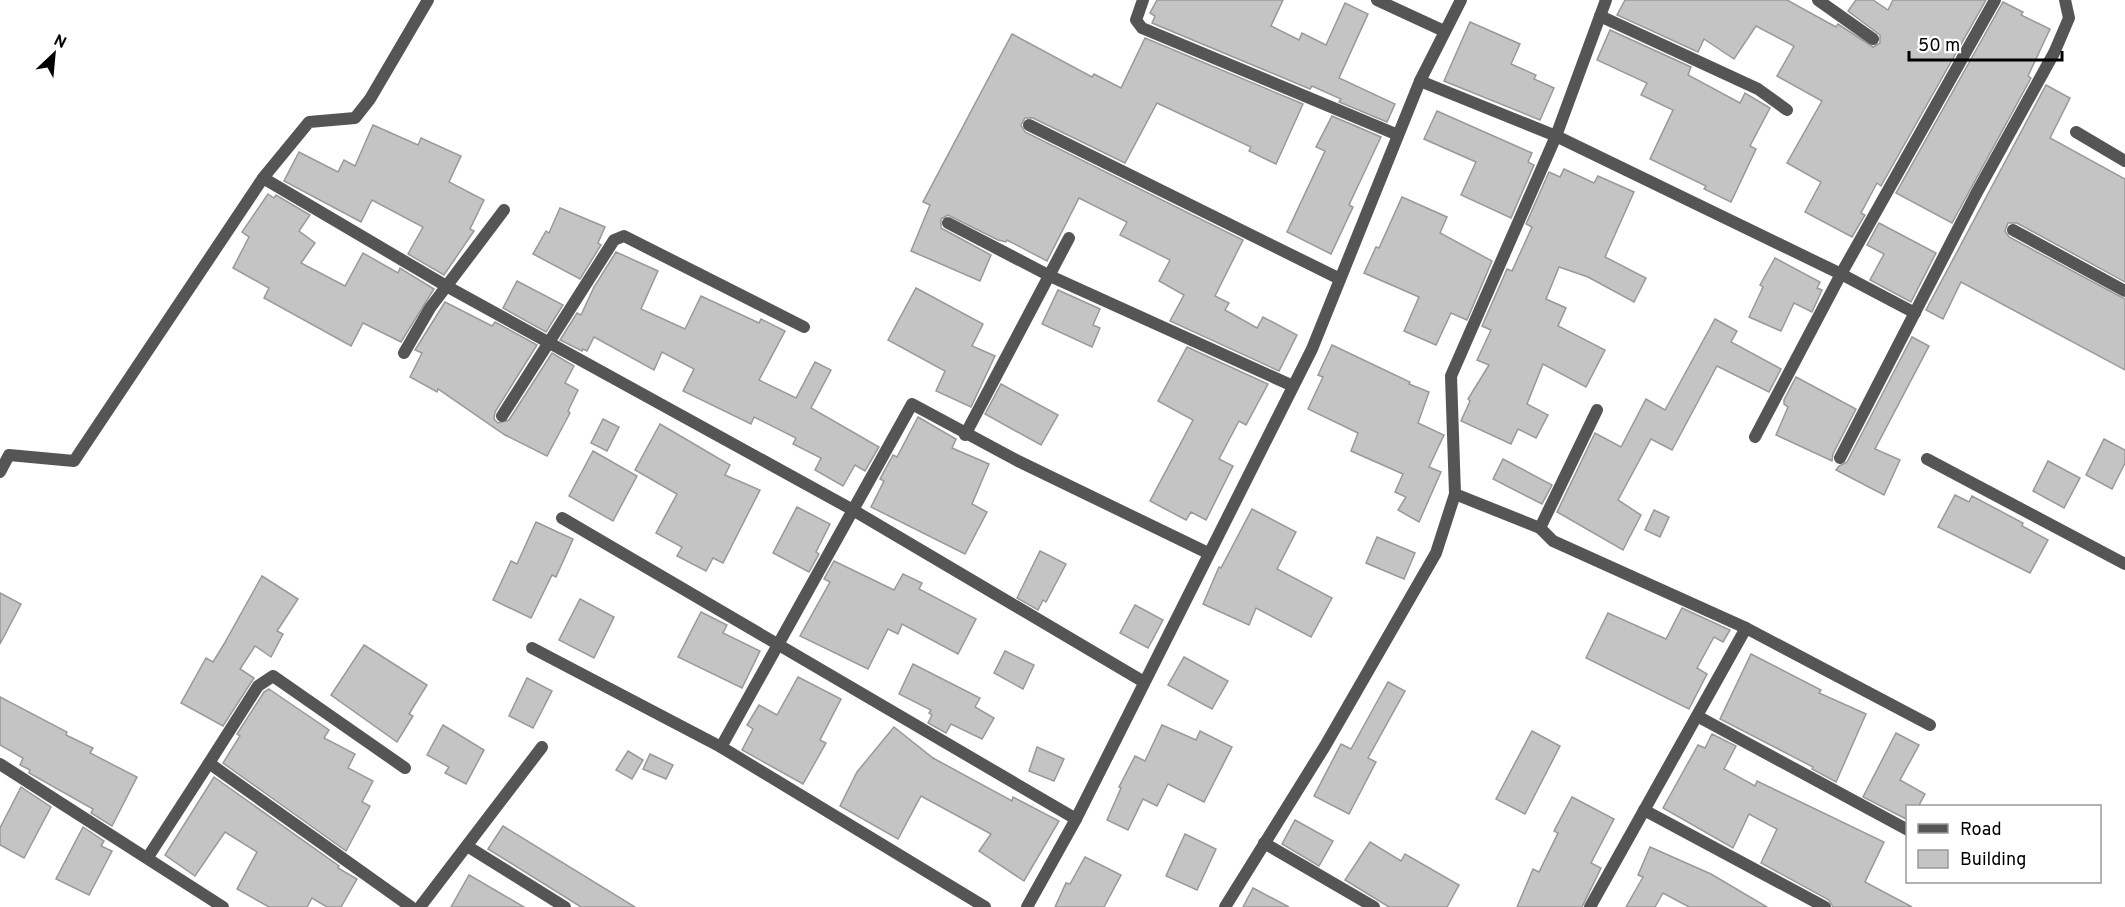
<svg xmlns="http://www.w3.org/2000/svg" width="2125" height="907" font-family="Overpass,sans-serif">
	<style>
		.building { fill: #c4c4c4; stroke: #999; stroke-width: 1.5 }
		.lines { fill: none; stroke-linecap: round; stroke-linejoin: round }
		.minor { stroke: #555; stroke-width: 12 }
	</style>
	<rect width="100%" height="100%" fill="#fff"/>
	<!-- building -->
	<g class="building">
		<path d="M1157,0H1283L1271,26L1299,40L1302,33L1326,45L1345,3L1368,14L1339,78L1395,104L1387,122L1339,102L1341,99L1312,86L1310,89L1152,23L1155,16L1150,13Z"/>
		<path d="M1625,0H1787L1836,27L1838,24L1873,47L1880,43V35L1848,11L1856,0H1873L1888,10L1893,0H1986L1881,186L1877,183L1861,213L1865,215L1852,237L1805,212L1821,182L1787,163L1822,101L1777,76L1794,46L1756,26L1734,59L1704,39L1698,52L1617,15Z"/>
		<path d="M2003,2L2023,12L2021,15L2050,29L2028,76L2031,78L1952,223L1896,193Z"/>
		<path d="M1470,22L1520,44L1511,64L1536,75L1534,79L1554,88L1540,120L1444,81Z"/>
		<path d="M1610,30L1691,67L1688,75L1740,103L1745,93L1770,108L1750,146L1756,149L1731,202L1704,189L1706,186L1650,159L1673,110L1641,95L1647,83L1597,60Z"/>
		<path d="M1012,34L1092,77L1094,74L1121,88L1145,38L1303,104L1276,164L1249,151L1251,147L1157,103L1125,163L1033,118H1025L1021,125L1025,132L1243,240L1215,296L1229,303L1225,310L1257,328L1263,317L1297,335L1279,371L1170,321L1184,295L1159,281L1170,260L1120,235L1127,222L1079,198L1047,261L1007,240L1006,242L998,240L948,215L941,219V228L991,255L980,281L911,251L930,205L923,202Z"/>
		<path d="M2046,85L2070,98L2050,138L2125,179V282L2017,223H2008L2005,231L2009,237L2125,299V370L1961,282L1943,319L1926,310Z"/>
		<path d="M1437,111L1532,153L1528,162L1534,165L1511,218L1461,195L1476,162L1424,139Z"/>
		<path d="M1332,116L1381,137L1349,205L1353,207L1331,254L1287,232L1325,151L1316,147Z"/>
		<path d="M373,125L418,145L421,138L461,156L449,182L484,200L470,229L474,231L444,275L408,254L423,227L372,200L361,222L284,181L299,152L338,172L344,160L355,166Z"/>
		<path d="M1564,169L1594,183L1598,176L1634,192L1605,257L1646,278L1634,302L1588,277L1559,267L1546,299L1566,308L1558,326L1605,350L1586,387L1543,364L1527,404L1548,415L1536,438L1518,429L1511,444L1461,421L1470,401L1468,399L1489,365L1477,360L1491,330L1482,326L1507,269L1512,271L1532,227L1526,224L1549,172L1560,177Z"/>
		<path d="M268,194L274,198L276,195L310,215L299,231L315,243L301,263L345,286L363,253L398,273L400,268L434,289L401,342L363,323L351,346L264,298L269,288L233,268L249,237L242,232Z"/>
		<path d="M1402,197L1447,217L1440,233L1492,261L1467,320L1451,313L1436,345L1404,331L1419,297L1364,273L1376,247L1379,248Z"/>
		<path d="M560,208L605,227L598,243L601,245L580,279L533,254L546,231L549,233Z"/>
		<path d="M1879,223L1936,253L1911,302L1870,280L1884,254L1867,245Z"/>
		<path d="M616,252L658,271L641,309L685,329L701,296L759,323L761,319L785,331L759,380L796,398L815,362L831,370L811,408L879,447L865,471L855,465L843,486L815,470L821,458L793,444L796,438L754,417L751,424L683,391L694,369L662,352L654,370L594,337L587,351L583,349L582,351L560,340L577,313L581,315L594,287Z"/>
		<path d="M1775,258L1820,282L1817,288L1822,290L1812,312L1794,303L1781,331L1749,317L1763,287L1760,285Z"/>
		<path d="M517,281L563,305L546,332L503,308Z"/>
		<path d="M916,288L983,324L972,346L995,356L971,407L936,391L945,371L888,340Z"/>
		<path d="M1058,290L1100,309L1093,325L1100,328L1092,347L1042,324Z"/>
		<path d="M445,302L492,326L495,322L537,345L495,412L494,419L498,423L509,420L552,353L574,366L565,383L578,390L568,411L570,413L547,456L505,435L438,389L437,392L410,377L422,353L415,350Z"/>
		<path d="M1715,319L1737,331L1731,342L1781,369L1769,392L1717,366L1672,450L1651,439L1618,500L1641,515L1623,550L1557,512L1595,433L1621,447L1646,399L1665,410Z"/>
		<path d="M1912,337L1929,346L1875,449L1900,460L1884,495L1836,470L1839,466L1847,462Z"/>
		<path d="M1332,345L1410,382L1409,384L1429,392L1418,423L1444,435L1429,467L1441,472L1419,522L1398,510L1406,497L1395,492L1403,474L1351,451L1358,433L1308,409L1323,377L1318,375Z"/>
		<path d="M1187,347L1268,384L1246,425L1239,421L1219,459L1233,466L1206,520L1191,512L1186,520L1150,501L1193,420L1158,401Z"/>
		<path d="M1796,377L1856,409L1833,454L1832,461L1776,435L1788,407L1784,404V400Z"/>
		<path d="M1001,384L1058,415L1041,445L985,414Z"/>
		<path d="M918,417L956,439L952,448L989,464L972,504L987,512L965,554L871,507L884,481L880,479L893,455L897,457Z"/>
		<path d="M603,419L619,427L607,451L591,443Z"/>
		<path d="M660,424L730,465L725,475L760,490L723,563L713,558L706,571L677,556L682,547L656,533L677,494L635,470Z"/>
		<path d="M2104,439L2125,450V463L2112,489L2086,475Z"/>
		<path d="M593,451L637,476L613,521L569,496Z"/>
		<path d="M1503,459L1552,485L1542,504L1493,479Z"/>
		<path d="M2048,461L2080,478L2064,508L2033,491Z"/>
		<path d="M1955,495L1969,502L1972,496L2023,523L2022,526L2048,540L2030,573L1938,527Z"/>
		<path d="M797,507L830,524L816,552L819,554L809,572L773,553Z"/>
		<path d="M1252,509L1296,532L1277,569L1332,598L1311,637L1256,608L1249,625L1203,604L1219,567L1221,568Z"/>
		<path d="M1654,510L1669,517L1660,537L1645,530Z"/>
		<path d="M536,522L573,539L556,577L552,575L531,618L493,600L511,561L517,564Z"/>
		<path d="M1377,537L1415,553L1404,579L1366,563Z"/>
		<path d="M1040,551L1066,564L1046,602L1043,600L1038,610L1017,598Z"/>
		<path d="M834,561L894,590L903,574L922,583L919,589L976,619L958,654L902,624L898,634L888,629L868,669L800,636L830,582L824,579Z"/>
		<path d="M262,576L298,599L277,631L283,634L271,657L255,646L240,669L254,678L223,726L181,703L206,658L213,662L224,644Z"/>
		<path d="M0,593L21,604L0,644Z"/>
		<path d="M580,599L614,617L594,658L559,640Z"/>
		<path d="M1135,605L1163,620L1148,648L1120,633Z"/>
		<path d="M1682,608L1730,630L1723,642L1714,637L1697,668L1707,674L1689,709L1586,658L1608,613L1666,639Z"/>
		<path d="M701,612L727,625L723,633L760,651L742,688L678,657Z"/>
		<path d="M364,645L427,685L409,714L413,716L397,742L331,695Z"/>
		<path d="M1005,651L1034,665L1023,689L994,673Z"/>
		<path d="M1751,654L1821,690L1819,693L1866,714L1836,782L1812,769L1813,767L1720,719Z"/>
		<path d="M1184,657L1228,681L1212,709L1168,685Z"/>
		<path d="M913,664L980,698L975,707L994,718L982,739L951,724L946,733L928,723L932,715L929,713L931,710L899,694Z"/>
		<path d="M798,677L841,699L820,740L826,743L803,784L742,750L753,729L747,725L759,705L777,715Z"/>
		<path d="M527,678L552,691L533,728L509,716Z"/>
		<path d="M1388,682L1405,691L1368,758L1376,762L1349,814L1314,796L1341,744L1351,749Z"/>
		<path d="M269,689L329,730L324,738L355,754L348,768L373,781L362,802L370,806L346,851L223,763L240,736L237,734L264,692Z"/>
		<path d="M0,697L67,732L66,735L93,748L90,753L137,777L112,826L91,813L93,809L29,773L30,770L20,765L23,758L0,745Z"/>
		<path d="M443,725L484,750L466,784L445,773L449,767L427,755Z"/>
		<path d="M1162,725L1196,740L1200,731L1232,747L1204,802L1168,784L1157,806L1143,799L1128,830L1107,820L1121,788L1119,787L1135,756L1145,761Z"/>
		<path d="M894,727L933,758L1012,801L1013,797L1059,821L1024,881L979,851L991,834L921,796L898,839L840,806L857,772Z"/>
		<path d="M1532,731L1560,746L1525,814L1496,799Z"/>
		<path d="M1896,733L1919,745L1900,780L1925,794L1918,807H1908V820L1863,797Z"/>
		<path d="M1712,734L1736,746L1724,769L1755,786L1757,781L1884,842L1865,882L1912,907H1833L1829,900L1761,863L1777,829L1749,814L1733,848L1663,808L1698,745L1705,748Z"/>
		<path d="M1037,747L1064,759L1054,781L1029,771Z"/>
		<path d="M628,751L643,760L632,779L616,770Z"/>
		<path d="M650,754L673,765L666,779L643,769Z"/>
		<path d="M214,777L339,866L338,868L357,879L341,907H327L312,898L307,907H269L237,889L257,852L225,832L195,876L165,855Z"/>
		<path d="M21,787L51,807L24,858L0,845V828Z"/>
		<path d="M1572,797L1614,819L1591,863L1601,868L1582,907H1517L1533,869L1539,872L1558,833L1554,831Z"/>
		<path d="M1295,820L1333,841L1319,866L1282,844Z"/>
		<path d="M503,826L635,907H581L488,849Z"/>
		<path d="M83,827L104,841L101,846L112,851L89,895L56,879Z"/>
		<path d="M1185,834L1216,849L1197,890L1166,876Z"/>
		<path d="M1370,842L1401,861L1405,854L1459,885L1447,907H1389L1345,880Z"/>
		<path d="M1650,847L1711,874L1767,907H1689L1663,893L1655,907H1626L1643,877L1638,875Z"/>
		<path d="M1085,857L1121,875L1104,907H1055L1066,883L1070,884Z"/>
		<path d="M469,875L524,907H451Z"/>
		<path d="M1253,888L1289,907H1243Z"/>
	</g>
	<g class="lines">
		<!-- minor -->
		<g class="minor">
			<path d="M1143,0L1136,20L1142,28L1398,135"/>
			<path d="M1377,0L1444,31"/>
			<path d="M1818,0L1873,39"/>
			<path d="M1600,16L1758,89L1787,110"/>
			<path d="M1420,81L1556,136L1841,274L1915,313"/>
			<path d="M1029,125L1340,279"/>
			<path d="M2076,132L2125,161"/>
			<path d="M263,178L309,122L355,118L370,99L428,0"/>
			<path d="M948,223L1050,276L1293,386"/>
			<path d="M2013,230L2125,291"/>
			<path d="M404,353L430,308L504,210"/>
			<path d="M502,416L614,240L624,236L804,327"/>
			<path d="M965,435L1069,238"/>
			<path d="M1755,437L1841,274L1995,0"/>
			<path d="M1840,458L1976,194L2054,53L2069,18L2065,0"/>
			<path d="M1927,459L2125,564"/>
			<path d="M0,472L9,455L74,461L263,178L448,287L853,510L1144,682"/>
			<path d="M1455,494L1540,528L1553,541L1746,628"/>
			<path d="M562,518L1076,819"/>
			<path d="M1540,528L1597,410"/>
			<path d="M532,648L721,747"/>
			<path d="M1697,716L1908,830"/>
			<path d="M209,763L258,686L273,676L405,768"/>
			<path d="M0,764L223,907"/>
			<path d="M1644,810L1825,907"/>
			<path d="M1264,843L1374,907"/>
			<path d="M467,846L565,907"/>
			<path d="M148,857L209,763L411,907"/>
			<path d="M420,907L542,747"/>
			<path d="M985,907L721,747L912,404L1018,461L1208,553"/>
			<path d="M1027,907L1076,819L1312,349L1420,81L1461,0"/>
			<path d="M1225,907L1325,746L1436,553L1455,494L1451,376L1556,136L1606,0"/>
			<path d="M1590,907L1746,628L1930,725"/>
		</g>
	</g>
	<!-- legend -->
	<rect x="1906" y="805" width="195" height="78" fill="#ffffff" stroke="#999999" stroke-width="1.5"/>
	<rect x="1918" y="824" width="30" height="9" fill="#555555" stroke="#999999" stroke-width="1.5"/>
	<text x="1960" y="835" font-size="18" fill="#000000">Road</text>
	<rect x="1918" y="850" width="30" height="18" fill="#c4c4c4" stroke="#999999" stroke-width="1.5"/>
	<text x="1960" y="865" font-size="18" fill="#000000">Building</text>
	<!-- north arrow -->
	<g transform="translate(54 54) rotate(26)" stroke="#ffffff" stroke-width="4.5" paint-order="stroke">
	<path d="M0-4.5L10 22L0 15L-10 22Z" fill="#000000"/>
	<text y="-9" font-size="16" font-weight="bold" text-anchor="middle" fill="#000000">N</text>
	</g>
	<!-- scale -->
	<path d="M1909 51v9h153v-9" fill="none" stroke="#000000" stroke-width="3"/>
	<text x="1918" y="51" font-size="18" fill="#000000" stroke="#ffffff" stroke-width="4.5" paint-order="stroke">50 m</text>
</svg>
